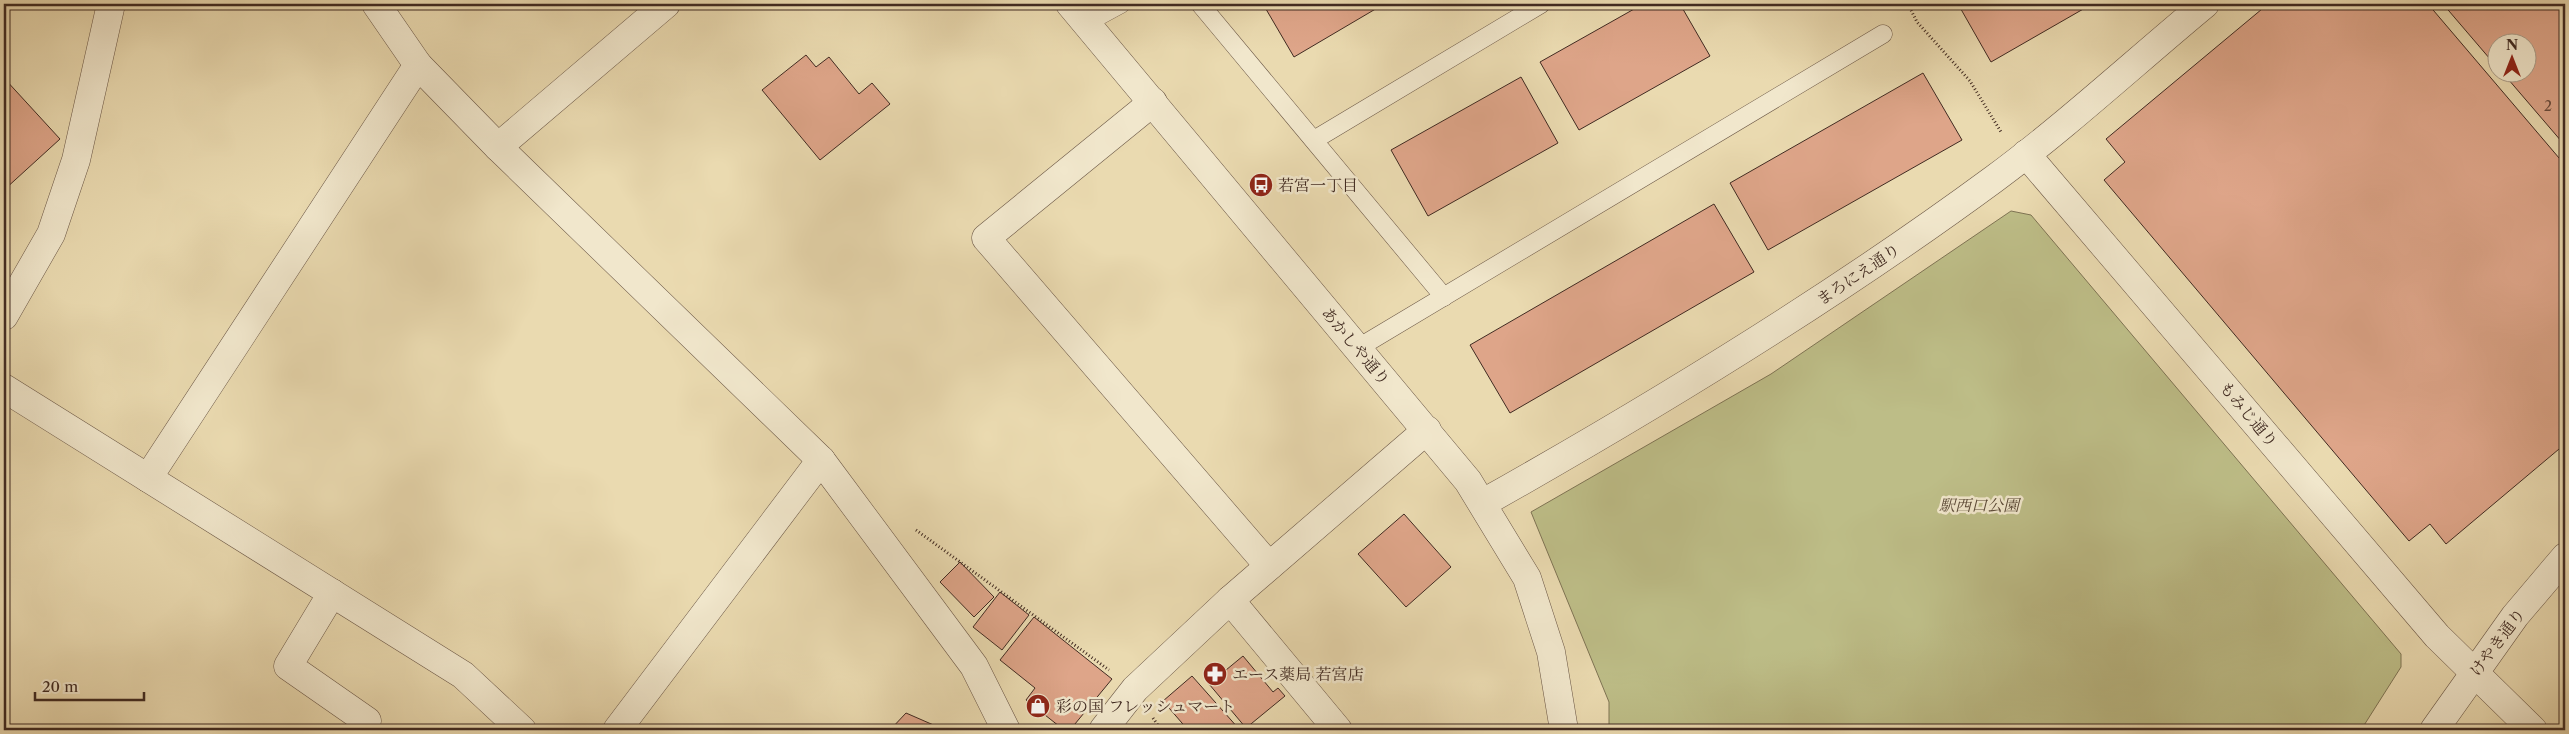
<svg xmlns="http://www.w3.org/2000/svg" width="2569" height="734" font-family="'Libre Caslon Text','Noto Serif JP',serif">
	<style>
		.green { fill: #bdbd87; stroke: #7f7454 }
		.building { fill: #dea589; stroke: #412b22 }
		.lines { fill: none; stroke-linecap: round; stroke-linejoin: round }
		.service-casing { stroke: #6b5746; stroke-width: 19 }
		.minor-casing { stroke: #6b5746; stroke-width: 29 }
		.tertiary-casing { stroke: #6b5746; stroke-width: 29 }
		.path { stroke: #412b22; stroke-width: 3; stroke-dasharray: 1 2.5; stroke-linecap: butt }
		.service { stroke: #f1e7cc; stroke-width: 18 }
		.minor { stroke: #f1e7cc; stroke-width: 28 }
		.tertiary { stroke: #f1e7cc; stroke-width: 28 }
		.labels { text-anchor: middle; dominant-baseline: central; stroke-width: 5; stroke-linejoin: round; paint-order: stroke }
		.number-label { font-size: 14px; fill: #684a3c }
		.poi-label { font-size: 16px; fill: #412b22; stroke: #f1e7cc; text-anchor: start }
		.street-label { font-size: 16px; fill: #412b22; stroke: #f1e7cc }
		.park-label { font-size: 16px; font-style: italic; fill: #5a4836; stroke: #f1e7cc }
	</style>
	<rect width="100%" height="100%" fill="#eadab0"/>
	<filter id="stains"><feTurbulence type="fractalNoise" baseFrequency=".004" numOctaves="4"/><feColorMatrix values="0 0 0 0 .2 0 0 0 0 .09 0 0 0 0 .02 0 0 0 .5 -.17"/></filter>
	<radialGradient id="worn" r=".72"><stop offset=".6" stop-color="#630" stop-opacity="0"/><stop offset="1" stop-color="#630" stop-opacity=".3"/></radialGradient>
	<!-- green -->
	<path class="green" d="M2011,211L2031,215L2401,654V667L2361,730H1609V702L1531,512L1771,374Z"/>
	<!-- building -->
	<g class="building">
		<path d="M1263,4H1384L1294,57Z"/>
		<path d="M1643,4H1680L1710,56L1579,130L1540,62Z"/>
		<path d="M1958,4H2092L1991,62Z"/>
		<path d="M2268,4H2428L2565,165V444L2446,544L2430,524L2409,541L2104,180L2125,162L2106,139Z"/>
		<path d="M2443,4H2565V139L2562,142L2502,72H2526V42H2496V66Z"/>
		<path d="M806,55L816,67L829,57L859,94L872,83L890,104L820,160L762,90Z"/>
		<path d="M1923,73L1962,140L1768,250L1730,183Z"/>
		<path d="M1521,77L1558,143L1428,216L1391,150Z"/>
		<path d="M4,78L60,139L4,190Z"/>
		<path d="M1714,204L1754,272L1510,413L1470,345Z"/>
		<path d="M1404,514L1451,567L1406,607L1358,554Z"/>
		<path d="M960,562L994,597L974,617L940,582Z"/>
		<path d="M1000,592L1029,615L1002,650L973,627Z"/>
		<path d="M1034,617L1112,679L1070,730H1064L1026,700L1035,688L1000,660Z"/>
		<path d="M1243,656L1273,692L1278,688L1285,696L1246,728L1209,684Z"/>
		<path d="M1192,676L1239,729L1237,730H1188L1163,701Z"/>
		<path d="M906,713L945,730H890Z"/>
	</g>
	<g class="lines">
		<!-- service casing -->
		<g class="service-casing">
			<g id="service">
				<path d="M1200,4L1444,297"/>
				<path d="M1086,23L1121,4"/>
				<path d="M1314,140L1541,4"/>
				<path d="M1358,348L1883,34"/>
			</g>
		</g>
		<!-- minor casing -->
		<g class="minor-casing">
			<g id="minor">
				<path d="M376,4L418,65L498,147L821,460L974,666L1006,730"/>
				<path d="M1153,102L986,238L1269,566"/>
				<path d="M498,147L666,4"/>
				<path d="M4,316L51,234L76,160L111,4"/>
				<path d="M4,388L463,675L522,730"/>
				<path d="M148,478L418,65"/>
				<path d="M1483,503C1659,404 1831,299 1994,179C2067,125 2135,62 2205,4"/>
				<path d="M332,593L288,666L367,721"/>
				<path d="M1230,600L1338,730"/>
				<path d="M617,730L821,460"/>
				<path d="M1103,730L1135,689L1230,600L1427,430"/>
			</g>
		</g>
		<!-- tertiary casing -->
		<g class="tertiary-casing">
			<g id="tertiary">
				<path d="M1070,4L1468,481L1527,578L1551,652L1564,730"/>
				<path d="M2026,154L2437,636L2533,730"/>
				<path d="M2434,730L2515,616L2565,557"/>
			</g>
		</g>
		<!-- path -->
		<g class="path">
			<path d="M1908,4L1917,22L1970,81L2001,132"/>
			<path d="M916,530L1109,670"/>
			<path d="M1153,718L1161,730"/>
		</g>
		<!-- service -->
		<use href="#service" class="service"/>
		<!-- minor -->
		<use href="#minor" class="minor"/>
		<!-- tertiary -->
		<use href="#tertiary" class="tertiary"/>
	</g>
	<!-- icons -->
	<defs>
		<g id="bus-disc" transform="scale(1.25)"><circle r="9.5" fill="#8f2418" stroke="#f1e7cc"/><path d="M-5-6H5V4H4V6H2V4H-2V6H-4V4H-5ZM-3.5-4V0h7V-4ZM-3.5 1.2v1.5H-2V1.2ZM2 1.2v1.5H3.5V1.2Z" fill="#fff"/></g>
		<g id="pharmacy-disc" transform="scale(1.25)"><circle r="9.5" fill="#8f2418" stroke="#f1e7cc"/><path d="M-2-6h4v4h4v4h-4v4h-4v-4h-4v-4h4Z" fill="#fff"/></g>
		<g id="shop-disc" transform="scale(1.25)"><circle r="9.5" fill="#8f2418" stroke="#f1e7cc"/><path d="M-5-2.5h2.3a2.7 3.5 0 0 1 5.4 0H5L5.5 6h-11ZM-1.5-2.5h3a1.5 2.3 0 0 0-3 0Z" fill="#fff"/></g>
	</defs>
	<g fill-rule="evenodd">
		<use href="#bus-disc" x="1261" y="185"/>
		<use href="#pharmacy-disc" x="1215" y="674"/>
		<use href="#shop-disc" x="1038" y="706"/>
	</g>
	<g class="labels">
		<!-- number labels -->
		<g class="number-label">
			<text x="2548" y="106">2</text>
		</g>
		<!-- poi labels -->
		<g class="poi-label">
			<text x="1278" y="185">若宮一丁目</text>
			<text x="1232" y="674">エース薬局 若宮店</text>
			<text x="1056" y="706">彩の国 フレッシュマート</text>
		</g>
		<!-- street labels -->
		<g class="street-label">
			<text transform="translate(1858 274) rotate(-34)">まろにえ通り</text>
			<text transform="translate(1356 346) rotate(50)">あかしや通り</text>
			<text transform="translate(2249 414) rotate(50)">もみじ通り</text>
			<text transform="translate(2497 642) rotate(-53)">けやき通り</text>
		</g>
		<!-- park labels -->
		<g class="park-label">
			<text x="1979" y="505">駅西口公園</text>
		</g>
	</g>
	<!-- margin -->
	<rect width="2569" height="734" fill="none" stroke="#eadab0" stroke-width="20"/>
	<rect x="5" y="5" width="2559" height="724" fill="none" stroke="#412b22" stroke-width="2.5"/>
	<rect x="10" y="10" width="2549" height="714" fill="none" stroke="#412b22"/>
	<!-- north arrow -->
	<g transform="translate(2512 58)"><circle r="24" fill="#f1e7cc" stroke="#ab9c88"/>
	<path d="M0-4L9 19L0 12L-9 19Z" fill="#8f2418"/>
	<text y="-8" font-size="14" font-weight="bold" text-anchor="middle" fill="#412b22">N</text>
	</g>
	<!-- scale -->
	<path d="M35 692v8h109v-8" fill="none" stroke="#412b22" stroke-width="2.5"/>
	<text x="42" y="692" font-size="15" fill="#412b22" stroke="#f1e7cc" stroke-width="4" paint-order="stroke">20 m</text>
	<rect width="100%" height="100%" filter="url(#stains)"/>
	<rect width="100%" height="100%" fill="url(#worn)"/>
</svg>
